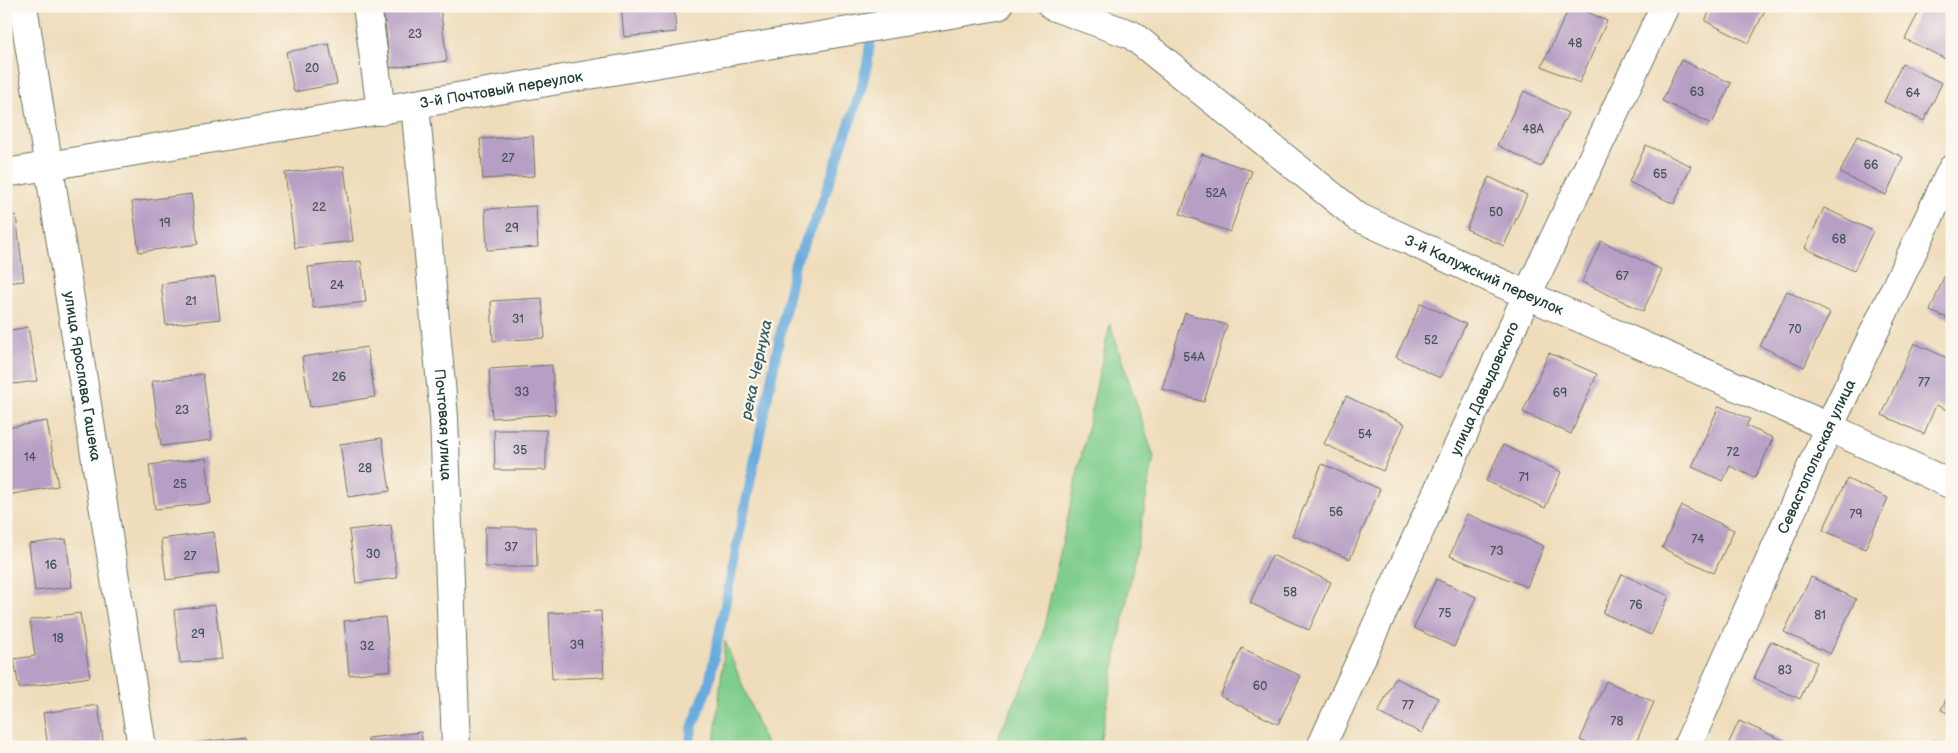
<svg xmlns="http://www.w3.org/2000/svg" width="1958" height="753" font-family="'Balsamiq Sans',sans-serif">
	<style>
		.green { fill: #80ce8d; stroke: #508660 }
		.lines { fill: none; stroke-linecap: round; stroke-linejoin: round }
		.stream { stroke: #68abdd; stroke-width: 10 }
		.building { fill: #b69ec4 }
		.street-casing { stroke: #687563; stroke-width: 30 }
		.street { stroke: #fff; stroke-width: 28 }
		.labels { text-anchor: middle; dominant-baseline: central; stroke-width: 4.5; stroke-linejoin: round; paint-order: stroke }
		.number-label { font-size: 12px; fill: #455558 }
		.street-label { font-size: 15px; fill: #1f3d34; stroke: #fbf7ec }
		.water-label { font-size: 16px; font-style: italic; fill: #355e67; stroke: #fbf7ec }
	</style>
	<rect width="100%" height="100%" fill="#fbf7ec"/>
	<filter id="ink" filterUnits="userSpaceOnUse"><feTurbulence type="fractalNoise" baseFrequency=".02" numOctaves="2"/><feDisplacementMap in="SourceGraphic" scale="10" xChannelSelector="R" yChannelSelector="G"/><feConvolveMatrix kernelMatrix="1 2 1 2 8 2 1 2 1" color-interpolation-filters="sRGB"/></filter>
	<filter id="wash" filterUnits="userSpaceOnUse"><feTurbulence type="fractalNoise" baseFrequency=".0096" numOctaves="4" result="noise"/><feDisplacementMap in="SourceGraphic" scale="20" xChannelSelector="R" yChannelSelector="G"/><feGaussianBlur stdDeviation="1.12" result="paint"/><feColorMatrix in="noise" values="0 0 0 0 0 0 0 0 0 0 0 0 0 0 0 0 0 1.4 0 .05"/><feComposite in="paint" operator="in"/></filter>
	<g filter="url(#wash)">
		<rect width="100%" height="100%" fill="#efdcba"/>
		<!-- green -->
		<g class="green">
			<path d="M1110,324L1154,457L1099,747H993L1038,654Z"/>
			<path d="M725,641L767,747H714Z"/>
		</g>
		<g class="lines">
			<!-- stream -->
			<path class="stream" d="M689,747L692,728L709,683L795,263L819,212L861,90L868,60L874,6"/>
		</g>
		<g id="blocks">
			<!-- building -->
			<g class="building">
				<path d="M383,6H440L447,61L390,68Z"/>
				<path d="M621,6H674L676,32L624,37Z"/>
				<path d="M1242,6H1274L1275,8L1242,11Z"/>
				<path d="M1570,6H1575L1607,21L1579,83L1542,66Z"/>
				<path d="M1609,6H1622L1619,11Z"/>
				<path d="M1712,6H1767L1749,43L1705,21Z"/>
				<path d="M1922,6H1952V62L1905,39Z"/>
				<path d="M329,44L337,84L294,92L286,52Z"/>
				<path d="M1681,60L1731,83L1712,124L1662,101Z"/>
				<path d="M1902,64L1942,83L1924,121L1884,102Z"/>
				<path d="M1524,91L1568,113L1541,167L1497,145Z"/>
				<path d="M6,101L12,124L6,125Z"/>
				<path d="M533,136L535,176L483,179L480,139Z"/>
				<path d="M1857,136L1903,157L1886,195L1840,173Z"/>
				<path d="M1646,145L1691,166L1674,204L1629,182Z"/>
				<path d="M1202,154L1252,171L1230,232L1180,214Z"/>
				<path d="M344,166L353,241L295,248L285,173Z"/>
				<path d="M1489,177L1527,195L1504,246L1466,229Z"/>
				<path d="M191,194L198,244L139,252L132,202Z"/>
				<path d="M536,206L538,247L487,250L485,209Z"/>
				<path d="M1824,208L1873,231L1854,271L1805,248Z"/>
				<path d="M16,215L24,281L6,283V216Z"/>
				<path d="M1601,241L1662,270L1643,311L1582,282Z"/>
				<path d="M361,261L366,302L313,308L308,267Z"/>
				<path d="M1946,272L1952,275V320L1930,311Z"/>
				<path d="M215,277L220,319L166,325L161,284Z"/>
				<path d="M1787,291L1830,313L1804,367L1760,346Z"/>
				<path d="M542,298L545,338L493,341L491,301Z"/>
				<path d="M1421,303L1466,324L1440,378L1396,357Z"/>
				<path d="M1185,313L1227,325L1204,402L1162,389Z"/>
				<path d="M28,327L37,381L6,385V331Z"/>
				<path d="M1914,343L1952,360V412L1936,405L1924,434L1882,415Z"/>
				<path d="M367,347L375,397L310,407L302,357Z"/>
				<path d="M1549,353L1597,374L1571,434L1523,412Z"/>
				<path d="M552,365L555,414L492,418L489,369Z"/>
				<path d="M203,374L212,440L161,446L152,381Z"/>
				<path d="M1346,396L1405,424L1383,471L1324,444Z"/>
				<path d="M1719,406L1750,419L1746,426L1773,438L1755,478L1730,466L1723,481L1692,467Z"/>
				<path d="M47,421L58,486L8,495L6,485V428Z"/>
				<path d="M494,430H546V470H495Z"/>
				<path d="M382,438L390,491L348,497L340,444Z"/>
				<path d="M1503,445L1561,472L1545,508L1486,481Z"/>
				<path d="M206,458L211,503L155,509L149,465Z"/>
				<path d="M1322,464L1380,489L1350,559L1292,535Z"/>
				<path d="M1847,479L1888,498L1865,549L1823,530Z"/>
				<path d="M1682,506L1734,530L1714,573L1662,548Z"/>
				<path d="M1467,514L1544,546L1527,587L1450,556Z"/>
				<path d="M391,525L397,578L356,583L349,530Z"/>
				<path d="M485,527H536L537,567H485Z"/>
				<path d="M214,532L219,573L166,580L161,539Z"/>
				<path d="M66,539L72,587L35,591L29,544Z"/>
				<path d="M1272,555L1331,582L1309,630L1250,603Z"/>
				<path d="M1622,574L1669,596L1651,635L1603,613Z"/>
				<path d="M1811,577L1856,599L1830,654L1784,632Z"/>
				<path d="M1436,579L1476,597L1454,647L1414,628Z"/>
				<path d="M215,605L222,659L180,663L174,610Z"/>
				<path d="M601,611L604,677L552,679L549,613Z"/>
				<path d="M80,613L90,677L19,688L14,659L35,656L30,620Z"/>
				<path d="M385,617L391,670L349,675L344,621Z"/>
				<path d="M1771,641L1817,662L1800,699L1754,678Z"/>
				<path d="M1242,648L1301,676L1278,724L1220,696Z"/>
				<path d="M1395,678L1438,698L1422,733L1378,713Z"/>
				<path d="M1606,681L1654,702L1634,747H1595L1580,740Z"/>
				<path d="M1952,687V715L1941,710Z"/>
				<path d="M98,705L104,747H48L43,713Z"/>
				<path d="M1739,721L1785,741L1782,747H1727Z"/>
				<path d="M421,732L423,747H369L368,738Z"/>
				<path d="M246,737L247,747H193V743Z"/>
				<path d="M1935,741L1946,747H1932Z"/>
			</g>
		</g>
	</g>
	<g filter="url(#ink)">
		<use href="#blocks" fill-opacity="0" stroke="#687563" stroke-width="1"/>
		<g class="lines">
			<!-- street casing -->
			<g class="street-casing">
				<g id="street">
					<path id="s1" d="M23,6L142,747"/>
					<path d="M367,6L381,111"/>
					<path id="s2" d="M1052,6L1132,35L1358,217L1527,295L1829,427L1952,485"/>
					<path id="s3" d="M415,104L444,417L456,747"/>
					<path id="s4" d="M6,173L998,6"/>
					<path id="s5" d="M1321,747L1527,295L1665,6"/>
					<path id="s6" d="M1687,747L1829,427L1952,169"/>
				</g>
			</g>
			<!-- street -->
			<use href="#street" class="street"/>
		</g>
	</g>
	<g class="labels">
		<!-- number labels -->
		<g class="number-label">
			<text x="415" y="34">23</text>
			<text x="1575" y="43">48</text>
			<text x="312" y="68">20</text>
			<text x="1697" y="92">63</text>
			<text x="1913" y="93">64</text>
			<text x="1533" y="129">48А</text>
			<text x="508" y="158">27</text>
			<text x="1871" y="165">66</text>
			<text x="1660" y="174">65</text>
			<text x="1216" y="193">52А</text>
			<text x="319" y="207">22</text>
			<text x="1496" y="212">50</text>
			<text x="165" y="223">19</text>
			<text x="512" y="228">29</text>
			<text x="1839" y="239">68</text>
			<text x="1622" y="276">67</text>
			<text x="337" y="285">24</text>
			<text x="191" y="301">21</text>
			<text x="518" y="319">31</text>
			<text x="1795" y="329">70</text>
			<text x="1431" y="340">52</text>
			<text x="1194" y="357">54А</text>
			<text x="339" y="377">26</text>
			<text x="1924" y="382">77</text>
			<text x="522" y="392">33</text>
			<text x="1560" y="393">69</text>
			<text x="182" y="410">23</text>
			<text x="1365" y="434">54</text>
			<text x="520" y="450">35</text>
			<text x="1733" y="452">72</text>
			<text x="30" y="457">14</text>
			<text x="365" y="468">28</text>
			<text x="1524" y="477">71</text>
			<text x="180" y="484">25</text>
			<text x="1336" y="512">56</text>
			<text x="1856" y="514">79</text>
			<text x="1698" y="539">74</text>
			<text x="511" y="547">37</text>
			<text x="1497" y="551">73</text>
			<text x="373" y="554">30</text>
			<text x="190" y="556">27</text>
			<text x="51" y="565">16</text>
			<text x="1290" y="592">58</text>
			<text x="1636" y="605">76</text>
			<text x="1445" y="613">75</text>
			<text x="1820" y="615">81</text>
			<text x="198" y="634">29</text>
			<text x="58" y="638">18</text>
			<text x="577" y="645">39</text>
			<text x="367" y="646">32</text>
			<text x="1785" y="670">83</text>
			<text x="1260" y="686">60</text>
			<text x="1408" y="705">77</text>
			<text x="1617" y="721">78</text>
		</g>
		<!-- street labels -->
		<g class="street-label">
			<text stroke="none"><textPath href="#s4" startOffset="502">3-й Почтовый переулок</textPath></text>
			<text stroke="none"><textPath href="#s2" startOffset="514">3-й Калужский переулок</textPath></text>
			<text stroke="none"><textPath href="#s1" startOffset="375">улица Ярослава Гашека</textPath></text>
			<text stroke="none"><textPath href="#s5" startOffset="394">улица Давыдовского</textPath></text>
			<text stroke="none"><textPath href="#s3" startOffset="322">Почтовая улица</textPath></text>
			<text stroke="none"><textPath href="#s6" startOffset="318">Севастопольская улица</textPath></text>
		</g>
		<!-- water labels -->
		<g class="water-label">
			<text transform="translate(757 370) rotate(-78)">река Чернуха</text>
		</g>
	</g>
	<!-- margin -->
	<rect width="1958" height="753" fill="none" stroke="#fbf7ec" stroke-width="25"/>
</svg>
